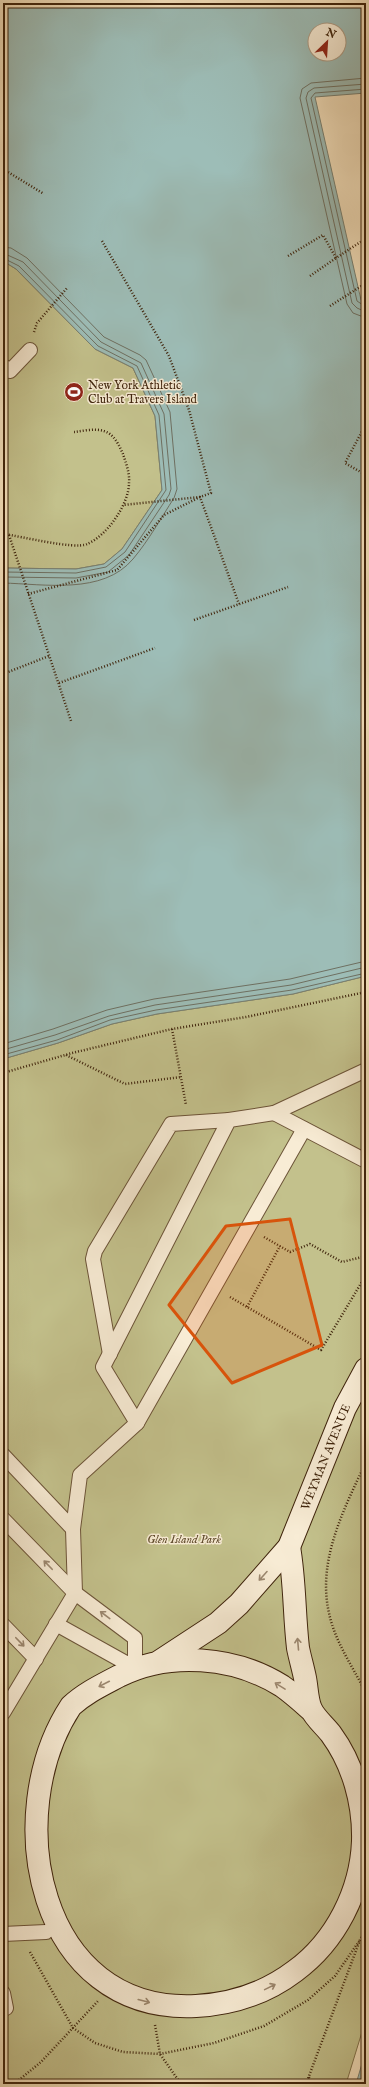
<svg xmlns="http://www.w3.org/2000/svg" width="369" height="2087" font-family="'IM FELL English',serif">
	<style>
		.green { fill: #c3c18c; stroke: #81724c }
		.water { fill: #9dbdb7; stroke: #778073; fill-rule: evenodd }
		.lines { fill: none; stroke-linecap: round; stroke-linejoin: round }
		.shore { stroke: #6e7062; stroke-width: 1 }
		.lane-casing { stroke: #6c5438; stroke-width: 16 }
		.secondary-casing { stroke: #3f240c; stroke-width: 24 }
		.path { stroke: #3f240c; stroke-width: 2.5; stroke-dasharray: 1 2; stroke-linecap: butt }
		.lane { stroke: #f8ecd5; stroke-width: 14 }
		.secondary { stroke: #f8ecd5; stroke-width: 22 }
		.oneway { stroke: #9c8870 }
		.marked { fill: #d7540c; fill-opacity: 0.2; stroke: #d7540c; stroke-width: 3; stroke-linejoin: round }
		.labels { text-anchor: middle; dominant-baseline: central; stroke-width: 3; stroke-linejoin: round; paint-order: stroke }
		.poi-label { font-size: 12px; fill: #3f240c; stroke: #f8ecd5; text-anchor: start }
		.street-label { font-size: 12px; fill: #3f240c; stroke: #f8ecd5 }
		.park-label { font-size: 12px; font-style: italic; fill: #604b2c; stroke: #f8ecd5 }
	</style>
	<rect width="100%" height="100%" fill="#f5e2be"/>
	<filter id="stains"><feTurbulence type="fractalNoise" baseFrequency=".005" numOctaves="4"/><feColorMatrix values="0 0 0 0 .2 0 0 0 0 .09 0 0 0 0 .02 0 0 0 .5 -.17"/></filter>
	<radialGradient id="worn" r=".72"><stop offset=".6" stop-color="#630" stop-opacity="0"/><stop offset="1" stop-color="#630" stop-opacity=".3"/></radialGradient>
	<!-- green -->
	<g class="green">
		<path d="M3,261L16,269L95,349L133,368L155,416L162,490L122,549L104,564L76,569L3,568Z"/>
		<path d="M366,976V2019L346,2084H3V1059L58,1043L112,1024L157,1014L293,994Z"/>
	</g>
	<!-- water -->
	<g class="water">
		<path d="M3,3H366V93L315,97L361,300L366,304V976L293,994L157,1014L112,1024L58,1043L3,1059V568L76,569L104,564L122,549L162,490L155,416L133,368L95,349L16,269L3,261ZM315,30H339V54H315Z"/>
		<path d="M366,2050V2084H356Z"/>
	</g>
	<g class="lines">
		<!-- shore -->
		<g class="shore">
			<path d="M366,78L311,83L302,89L300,98L347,304L353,313L366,318"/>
			<path d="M366,84L314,88L308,92L306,98L352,303L357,308L366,312"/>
			<path d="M366,89L315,93L311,98L357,301L366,307"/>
			<path d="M3,247L11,248L27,258L104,337L140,355L146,360L170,412L177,489L174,498C161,518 149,540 133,559C103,595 44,584 3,583"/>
			<path d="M3,253L23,262L101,342L141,363L164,414L171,489L169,495L129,555L108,572L76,578L3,577"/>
			<path d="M3,258L19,266L98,346L137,366L159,415L166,490L125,552L106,567L76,573L3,572"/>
			<path d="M3,1044L53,1029L107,1010L154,999L290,979L366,961"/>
			<path d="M3,1050L55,1035L109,1016L155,1005L291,985L366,967"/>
			<path d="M3,1055L57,1040L110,1020L156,1010L292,990L366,973"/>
		</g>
		<!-- lane casing -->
		<g class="lane-casing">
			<g id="lane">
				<path d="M3,366L10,371L30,350"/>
				<path d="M274,1113L366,1161"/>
				<path d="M110,1354L93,1259L95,1251L171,1124L229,1120"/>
				<path d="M137,1423L304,1129"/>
				<path d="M3,1455L73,1529"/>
				<path d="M3,1519L75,1593L135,1638V1668L56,1624"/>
				<path d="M3,1625L36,1659"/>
				<path d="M3,1713L75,1593L73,1529L80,1475L137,1423L103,1367L229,1120L274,1113L366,1070"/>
				<path d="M3,1934L46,1932"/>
				<path d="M3,1993L6,2008L3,2009"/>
			</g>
		</g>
		<!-- secondary casing -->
		<g class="secondary-casing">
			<g id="secondary">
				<path d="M289,1547C295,1581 294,1614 298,1648C300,1658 303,1668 305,1678C307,1688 307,1701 311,1709C315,1718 325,1726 331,1734C353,1764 364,1803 363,1841C361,1891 336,1941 295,1971C266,1993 233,2004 196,2006C37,2014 0,1814 71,1706C85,1693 102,1685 119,1676C169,1651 234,1656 282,1686C292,1693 302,1702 311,1710"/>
				<path d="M160,1661L218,1623L239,1604L289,1547L345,1408L366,1369"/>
			</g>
		</g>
		<!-- path -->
		<g class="path">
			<path d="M3,169L44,194"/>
			<path d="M102,241L169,356L189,410L211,493L200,497L123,505"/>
			<path d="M288,256L323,235L336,258L365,239"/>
			<path d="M310,276L336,258"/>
			<path d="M330,306L363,285L366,288"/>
			<path d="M34,332L37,323L67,288"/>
			<path d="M366,424L345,463L366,475"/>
			<path d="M3,534C21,536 74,550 87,544C107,536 129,504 129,483C130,474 126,463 123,454C119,445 114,434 104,431C95,428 83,431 74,432"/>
			<path d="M9,535L71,721"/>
			<path d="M28,594L117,570L164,515L200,497L239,604"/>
			<path d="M194,620L288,587"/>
			<path d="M3,674L49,656"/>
			<path d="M59,683L155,648"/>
			<path d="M172,1029L186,1105"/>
			<path d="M66,1055L125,1084L181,1077"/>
			<path d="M3,1073L72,1053L172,1029L246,1017L366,992"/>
			<path d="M264,1237L290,1252L310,1244L342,1262L362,1257L366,1260"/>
			<path d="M230,1297L321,1350L366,1275"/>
			<path d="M247,1307L280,1246"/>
			<path d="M366,1462C344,1509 317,1560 329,1613C335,1642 353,1667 366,1693"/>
			<path d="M30,1952L73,2028L95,2043L123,2052L160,2054L214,2043L264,2026L308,2000L335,1976L360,1940"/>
			<path d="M155,2025L160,2054L181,2084"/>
			<path d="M309,2077L310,2084"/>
			<path d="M3,2079L4,2084"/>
			<path d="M14,2084L41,2062L98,2001"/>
			<path d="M306,2084L360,1940L366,1930"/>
		</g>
		<!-- lane -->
		<use href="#lane" class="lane"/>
		<!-- secondary -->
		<use href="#secondary" class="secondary"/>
	</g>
	<!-- one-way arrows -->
	<defs><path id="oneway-shaft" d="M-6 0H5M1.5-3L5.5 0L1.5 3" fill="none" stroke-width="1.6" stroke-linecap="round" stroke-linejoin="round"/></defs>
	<g class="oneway">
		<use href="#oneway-shaft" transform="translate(48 1565) rotate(-134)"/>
		<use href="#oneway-shaft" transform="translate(263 1576) rotate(132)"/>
		<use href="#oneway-shaft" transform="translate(105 1615) rotate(-143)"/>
		<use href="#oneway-shaft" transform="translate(20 1642) rotate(46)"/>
		<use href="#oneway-shaft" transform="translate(298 1644) rotate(-95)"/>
		<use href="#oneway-shaft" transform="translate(104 1684) rotate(153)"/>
		<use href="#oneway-shaft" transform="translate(280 1686) rotate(-148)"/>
		<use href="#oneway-shaft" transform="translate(270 1987) rotate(-26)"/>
		<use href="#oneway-shaft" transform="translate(144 2001) rotate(15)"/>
	</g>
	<!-- marked area -->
	<path class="marked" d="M290,1219L322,1345L232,1383L169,1305L226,1226Z"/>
	<!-- icons -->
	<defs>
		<g id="stadium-disc" transform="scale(1)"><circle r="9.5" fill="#8f2418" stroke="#f8ecd5"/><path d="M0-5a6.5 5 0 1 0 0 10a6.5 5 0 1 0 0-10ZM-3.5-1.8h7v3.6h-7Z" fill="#fff"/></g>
	</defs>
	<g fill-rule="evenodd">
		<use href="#stadium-disc" x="74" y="392"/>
	</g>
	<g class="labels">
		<!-- poi labels -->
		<g class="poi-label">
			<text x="88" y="385">New York Athletic<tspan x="88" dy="14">Club at Travers Island</tspan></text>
		</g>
		<!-- street labels -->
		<g class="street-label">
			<text transform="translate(326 1457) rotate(-68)">WEYMAN AVENUE</text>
		</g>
		<!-- park labels -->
		<g class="park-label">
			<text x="184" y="1539">Glen Island Park</text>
		</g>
	</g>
	<!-- margin -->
	<rect width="369" height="2087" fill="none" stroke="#f5e2be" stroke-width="16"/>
	<rect x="4" y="4" width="361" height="2079" fill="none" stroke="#3f240c" stroke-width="2"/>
	<rect x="8" y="8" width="353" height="2071" fill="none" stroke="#3f240c"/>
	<!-- north arrow -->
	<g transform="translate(327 42) rotate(25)"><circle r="19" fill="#f8ecd5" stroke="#ae9c85"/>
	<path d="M0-3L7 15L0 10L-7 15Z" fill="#8f2418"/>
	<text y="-6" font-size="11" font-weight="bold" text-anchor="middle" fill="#3f240c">N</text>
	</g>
	<rect width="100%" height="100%" filter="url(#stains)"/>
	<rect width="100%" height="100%" fill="url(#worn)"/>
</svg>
